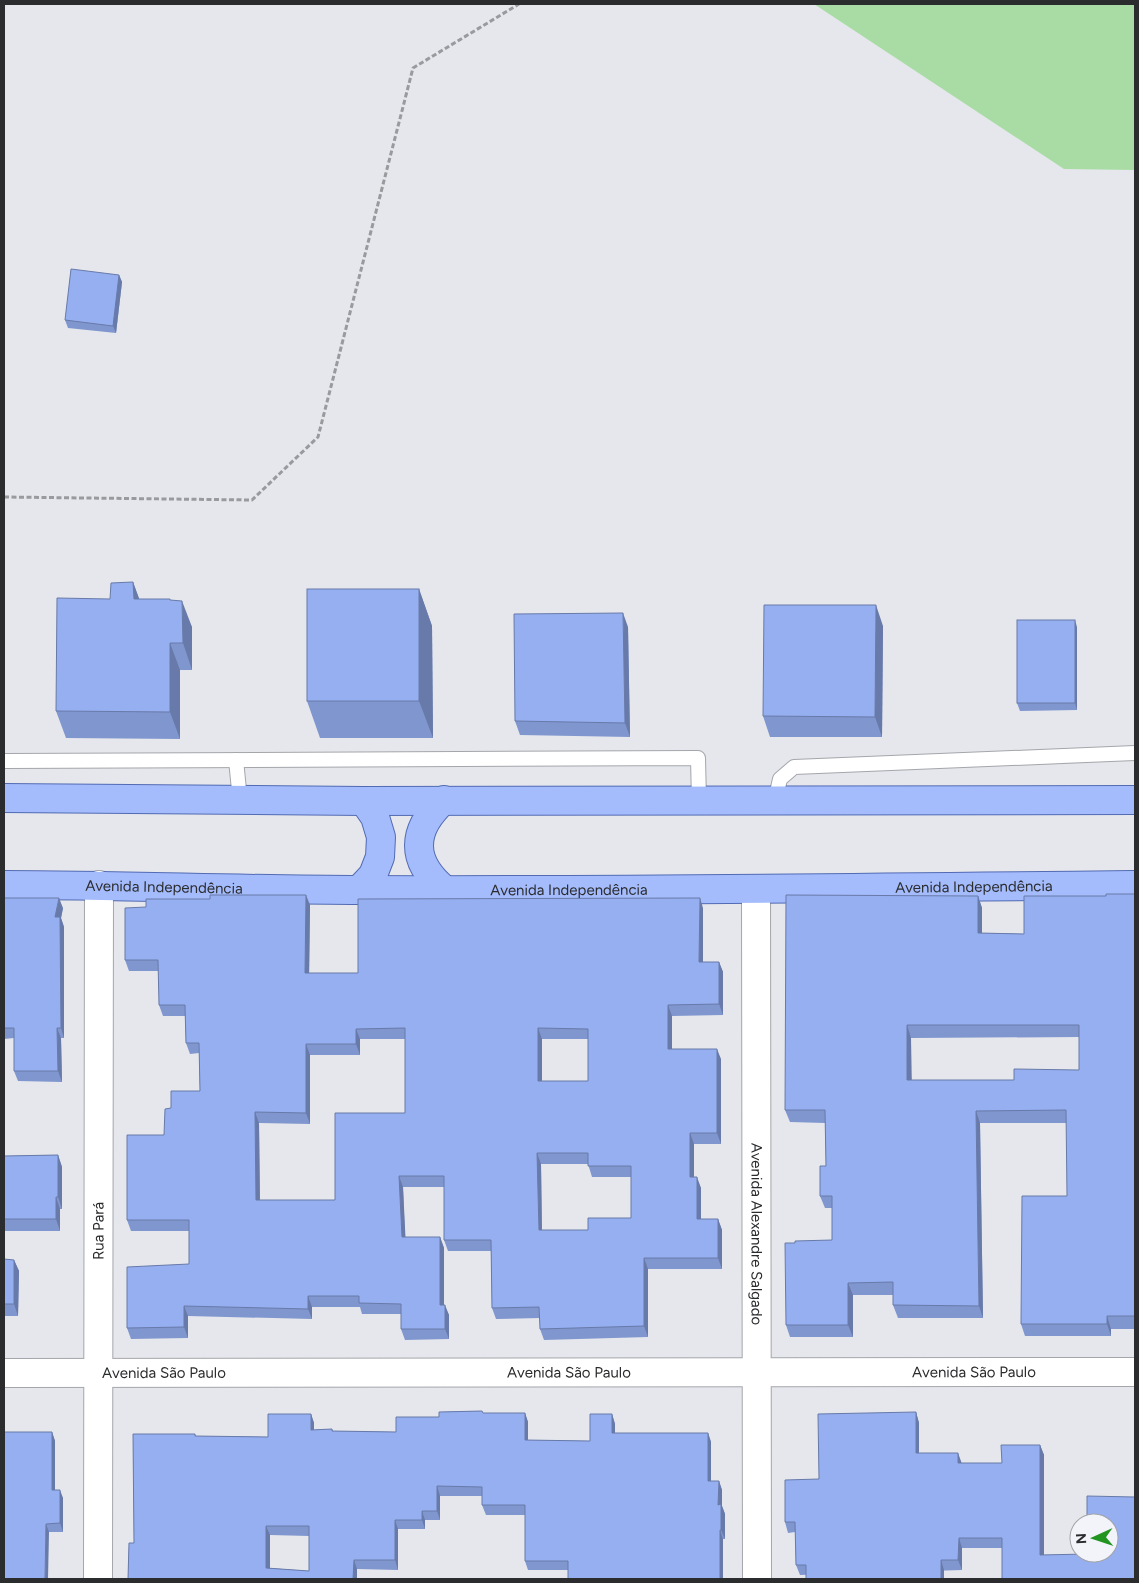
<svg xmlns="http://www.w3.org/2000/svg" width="1139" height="1583" font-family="Figtree,sans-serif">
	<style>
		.park { fill: #a9dca4 }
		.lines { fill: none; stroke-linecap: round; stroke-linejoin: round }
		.lane-casing { stroke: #a4a6ab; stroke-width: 16 }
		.street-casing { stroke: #a4a6ab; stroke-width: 30 }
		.primary-casing { stroke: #526bb3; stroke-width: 30 }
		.path { stroke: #999a9e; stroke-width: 3; stroke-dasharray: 5 2.5; stroke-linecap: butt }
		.lane { stroke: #fff; stroke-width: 14 }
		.street { stroke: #fff; stroke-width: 28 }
		.primary { stroke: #a4bbfc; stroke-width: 28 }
		.wall { fill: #8096cf; fill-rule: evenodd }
		.shaded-wall { fill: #687aa9 }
		.building { fill: #95aff1; stroke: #687aa9; fill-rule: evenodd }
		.labels { text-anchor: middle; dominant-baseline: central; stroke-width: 5; stroke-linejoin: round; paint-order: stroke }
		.street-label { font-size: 15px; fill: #2b2c2e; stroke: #f2f4fa }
	</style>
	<rect width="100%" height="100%" fill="#e5e7ec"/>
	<!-- park -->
	<path class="park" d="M814,4H1135V170L1064,169Z"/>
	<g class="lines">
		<!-- lane casing -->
		<g class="lane-casing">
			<g id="lane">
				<path d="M236,760L240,800"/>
				<path d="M4,761L698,758L699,801"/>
				<path d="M775,801L780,779L794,767L1135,753"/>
			</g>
		</g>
		<!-- street casing -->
		<g class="street-casing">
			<g id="street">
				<path id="s1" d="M756,889L757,1579"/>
				<path id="s2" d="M4,1373L1135,1372"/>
				<path id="s3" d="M98,1579L99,885"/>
			</g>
		</g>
		<!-- primary casing -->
		<g class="primary-casing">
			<g id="primary">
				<path d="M4,798L364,801L1135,800"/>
				<path d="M444,800C411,830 410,861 445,890"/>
				<path id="s4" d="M4,885C123,885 243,890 362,890C620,891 877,888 1135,885"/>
				<path d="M359,890L373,875L380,857L381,837L375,817L364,801"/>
			</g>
		</g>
		<!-- path -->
		<path class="path" d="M4,497L252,500L318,437L413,68L519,4"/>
		<!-- lane -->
		<use href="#lane" class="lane"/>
		<!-- street -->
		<use href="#street" class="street"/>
		<!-- primary -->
		<use href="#primary" class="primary"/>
	</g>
	<!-- wall -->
	<g class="wall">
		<path d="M119,275L122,282L116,333L68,328L65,320Z"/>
		<path d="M133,582L139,599L170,600L192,627V670H180V739L66,738L56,711L110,599Z"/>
		<path d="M419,589L432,626L433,738H320L307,701Z"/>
		<path d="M883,626L882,737H770L763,716Z"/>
		<path d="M628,627L630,737L520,735L515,721Z"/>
		<path d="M1077,627V710L1020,711L1017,703Z"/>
		<path d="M1135,894V1329H1111V1336H1025L1021,1324L1067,1196V1123H980L983,1318H898L893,1305V1295H853V1337H790L786,1325L795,1243L832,1240V1208H825L820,1196L826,1166L825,1123L790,1122L785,1110L978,896L982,908V933L1024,934L1106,896ZM1079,1037V1070L1014,1080H911V1038Z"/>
		<path d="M4,898L63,908L61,918L64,927V1038H61L62,1082L18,1081L14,1071V1038L4,1039Z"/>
		<path d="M310,905L309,973H358L703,908V962H719L723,972V1015L672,1016V1049L721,1059V1144H694V1177L701,1188V1219H718L722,1230V1269H648V1337L544,1340L540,1329V1318L496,1319L492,1308L491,1251H448L444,1240V1187H403L405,1237H440L444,1248V1305L449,1315V1339L405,1340L401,1329V1314H362L360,1307H312V1319L188,1316V1338L131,1339L127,1328L189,1264V1231H131L127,1220L164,1135L171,1108L200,1091L199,1053L190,1054L186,1043L185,1016H163L159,1005V971H129L125,960ZM360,1039H405V1113L335,1200H260L259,1123L310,1124V1055H360ZM542,1039H588V1081H542ZM541,1164H588L592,1177H631V1218L588,1230H542Z"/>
		<path d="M58,1155L62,1167V1209H60V1231H4V1156Z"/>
		<path d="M4,1259L14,1260L19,1271L18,1316H4Z"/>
		<path d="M482,1411L483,1413H525L528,1422V1440L590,1441V1414H612L615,1424V1433H708L711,1442V1481H719L722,1490V1506L725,1514V1539H723V1579H568V1570H528L525,1561V1515H486L482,1505V1496H440V1520H425V1529H398V1570L357,1569V1579H128L129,1543H134L133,1434H195L196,1436L268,1437V1414H311L314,1423V1430L332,1429L333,1431L396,1432V1417H439V1412ZM270,1535L309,1536V1571L270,1568Z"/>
		<path d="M916,1412L919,1423V1453H958L961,1463H1002L1040,1445L1044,1455V1555L1135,1579L1002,1548H962V1570L800,1575L796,1565L795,1532L788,1533L785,1522L819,1479Z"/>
		<path d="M52,1432L55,1441V1490L63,1498V1532H49L4,1579Z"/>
	</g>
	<!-- shaded-wall -->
	<g class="shaded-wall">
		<path d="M119,275L122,282L116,333L113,326Z"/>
		<path d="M133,582L143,609L134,599Z"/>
		<path d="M419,589L432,626L433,738L419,701Z"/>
		<path d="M182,601L192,627V670L183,643Z"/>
		<path d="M876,605L883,626L882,737L875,717Z"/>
		<path d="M623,613L628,627L630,737L625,723Z"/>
		<path d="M1075,620L1077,627V710L1075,703Z"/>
		<path d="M170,643L180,670V739L170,712Z"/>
		<path d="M306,895L310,905L309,984L305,973Z"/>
		<path d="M978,896L982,908V946L978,933Z"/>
		<path d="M59,898L63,908L61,918L64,927V1038L61,1028L55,917Z"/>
		<path d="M700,898L703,908V972L699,962Z"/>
		<path d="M719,962L723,972V1015L719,1004Z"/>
		<path d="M668,1005L672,1016V1060L668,1049Z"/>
		<path d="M907,1025L911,1038L912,1092L907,1080Z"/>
		<path d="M57,1028L61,1038L62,1082L58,1071Z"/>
		<path d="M538,1028L542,1039V1092L538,1081Z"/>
		<path d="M356,1029L360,1039V1055L356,1044Z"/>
		<path d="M306,1044L310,1055V1124L306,1113Z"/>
		<path d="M717,1049L721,1059V1144L717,1133Z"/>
		<path d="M976,1111L980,1123L983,1318L979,1306Z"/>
		<path d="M255,1112L259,1123L260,1211L256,1200Z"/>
		<path d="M690,1133L694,1144V1187L690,1177Z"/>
		<path d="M537,1153L541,1164L542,1240L539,1230Z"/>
		<path d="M58,1155L62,1167V1209L58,1197Z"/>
		<path d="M399,1176L403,1187L406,1248L402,1237Z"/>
		<path d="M697,1177L701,1188V1229L697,1219Z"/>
		<path d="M56,1197L60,1209V1231L56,1219Z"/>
		<path d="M718,1219L722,1230V1269L718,1258Z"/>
		<path d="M440,1237L444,1248V1316L440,1305Z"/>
		<path d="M644,1258L648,1269V1337L644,1326Z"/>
		<path d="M14,1260L19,1271L18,1316L14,1304Z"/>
		<path d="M848,1283L853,1295V1337L848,1325Z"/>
		<path d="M308,1296L312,1307V1319L308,1309Z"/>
		<path d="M445,1305L449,1315V1339L445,1329Z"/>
		<path d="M184,1306L188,1316V1338L184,1327Z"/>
		<path d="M1107,1316L1111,1329V1336L1107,1324Z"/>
		<path d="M916,1412L919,1423V1464L916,1453Z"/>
		<path d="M525,1413L528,1422V1450L525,1440Z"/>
		<path d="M311,1414L314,1423V1439L311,1430Z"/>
		<path d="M612,1414L615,1424V1442L612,1433Z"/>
		<path d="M52,1432L55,1441V1498L52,1490Z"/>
		<path d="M708,1433L711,1442V1490L708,1481Z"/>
		<path d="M1040,1445L1044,1455V1566L1040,1555Z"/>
		<path d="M958,1453L962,1464L958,1463Z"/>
		<path d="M719,1481L722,1490V1506L725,1514V1539L721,1530L718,1505Z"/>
		<path d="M437,1486L440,1496V1520L437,1511Z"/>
		<path d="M60,1490L63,1498V1532L60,1523Z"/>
		<path d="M422,1511L425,1520V1529L422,1520Z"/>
		<path d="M395,1520L398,1529V1570L395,1560Z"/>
		<path d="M46,1524L49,1532L48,1579H45Z"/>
		<path d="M266,1526L270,1535V1577L266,1568Z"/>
		<path d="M720,1530L723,1539V1579H720Z"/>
		<path d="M959,1538L962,1548V1570L958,1560Z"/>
		<path d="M354,1560L357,1569V1579H353Z"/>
		<path d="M941,1560L944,1570V1579H941Z"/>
	</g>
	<!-- building -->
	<g class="building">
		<path d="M71,269L119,275L113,326L65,320Z"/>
		<path d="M133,582L134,599H170V600L182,601L183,643H170V712L56,711L57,598L110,599L111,583Z"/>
		<rect x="307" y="589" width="112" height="112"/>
		<path d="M764,605H876L875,717L763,716Z"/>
		<path d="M623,613L625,723L515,721L514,614Z"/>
		<rect x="1017" y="620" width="58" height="83"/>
		<path d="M1106,894H1135V1316H1107V1324H1021L1022,1196H1067L1066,1110L976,1111L979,1306L893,1305V1282L848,1283V1325H786L785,1243H795V1241L832,1240V1196H820V1166H826L825,1110H785L786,895L978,896V933L1024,934V896H1106ZM907,1025H1079V1070L1014,1069V1080H907Z"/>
		<path d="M210,895H306L305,973H358V899L700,898L699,962H719V1004L668,1005V1049H717V1133H690V1177H697V1219H718V1258H644V1326L540,1329L539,1307L492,1308L491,1240H444V1176H399L402,1237H440V1305H445V1329H401V1304L359,1303V1296H308V1309L184,1306V1327L127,1328V1267L189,1264V1220H127V1135H164L165,1109L171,1108V1091H200L199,1043H186L185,1005H159L158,960H125V908L146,907V899H210ZM405,1028V1113H335V1200H256L255,1112L306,1113V1044H356V1029ZM538,1028L588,1029V1081H538ZM537,1153H588V1166H631V1218H588V1230H539Z"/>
		<path d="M4,898H59L55,917H60L61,1028H57L58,1071H14V1028H4Z"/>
		<path d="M58,1155V1197H56V1219H4V1156Z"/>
		<path d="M4,1259L14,1260V1304H4Z"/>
		<path d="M482,1411L483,1413H525V1440L590,1441V1414H612V1433H708V1481H719L718,1505L721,1504V1530H720V1579H568V1561H525V1505H482V1487L437,1486V1511H422V1520H395V1560H354L353,1579H128L129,1543H134L133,1434H195V1436L268,1437V1414H311V1430L332,1429V1431L396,1432V1417H439V1412ZM266,1526H309V1571L266,1568Z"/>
		<path d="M916,1412V1453H958V1463H1002L1001,1445H1040V1555L1087,1554V1553H1109V1523H1087V1496L1135,1497V1579H1002V1538H959L958,1560H941V1579H806V1565H796L795,1522H785V1480L819,1479L818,1414Z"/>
		<path d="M4,1432H52V1490H60V1523L46,1524L45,1579H4Z"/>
	</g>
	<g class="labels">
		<!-- street labels -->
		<g class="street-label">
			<text stroke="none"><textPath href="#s4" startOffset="160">Avenida Independência</textPath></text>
			<text stroke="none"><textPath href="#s4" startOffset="970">Avenida Independência</textPath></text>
			<text stroke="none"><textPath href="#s4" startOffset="565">Avenida Independência</textPath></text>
			<text stroke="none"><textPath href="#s3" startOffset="348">Rua Pará</textPath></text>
			<text stroke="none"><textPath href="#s1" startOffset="345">Avenida Alexandre Salgado</textPath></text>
			<text stroke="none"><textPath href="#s2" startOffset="565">Avenida São Paulo</textPath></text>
			<text stroke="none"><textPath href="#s2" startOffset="970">Avenida São Paulo</textPath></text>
			<text stroke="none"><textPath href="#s2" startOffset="160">Avenida São Paulo</textPath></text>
		</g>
	</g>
	<!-- border -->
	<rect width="1139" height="1583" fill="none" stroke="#2b2c2e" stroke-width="10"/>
	<!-- north arrow -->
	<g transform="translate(1094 1538) rotate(267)"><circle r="24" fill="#f2f4fa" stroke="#a2a4a8"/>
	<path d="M0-4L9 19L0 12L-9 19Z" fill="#229420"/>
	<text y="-8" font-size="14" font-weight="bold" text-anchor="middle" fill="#2b2c2e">N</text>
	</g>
</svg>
